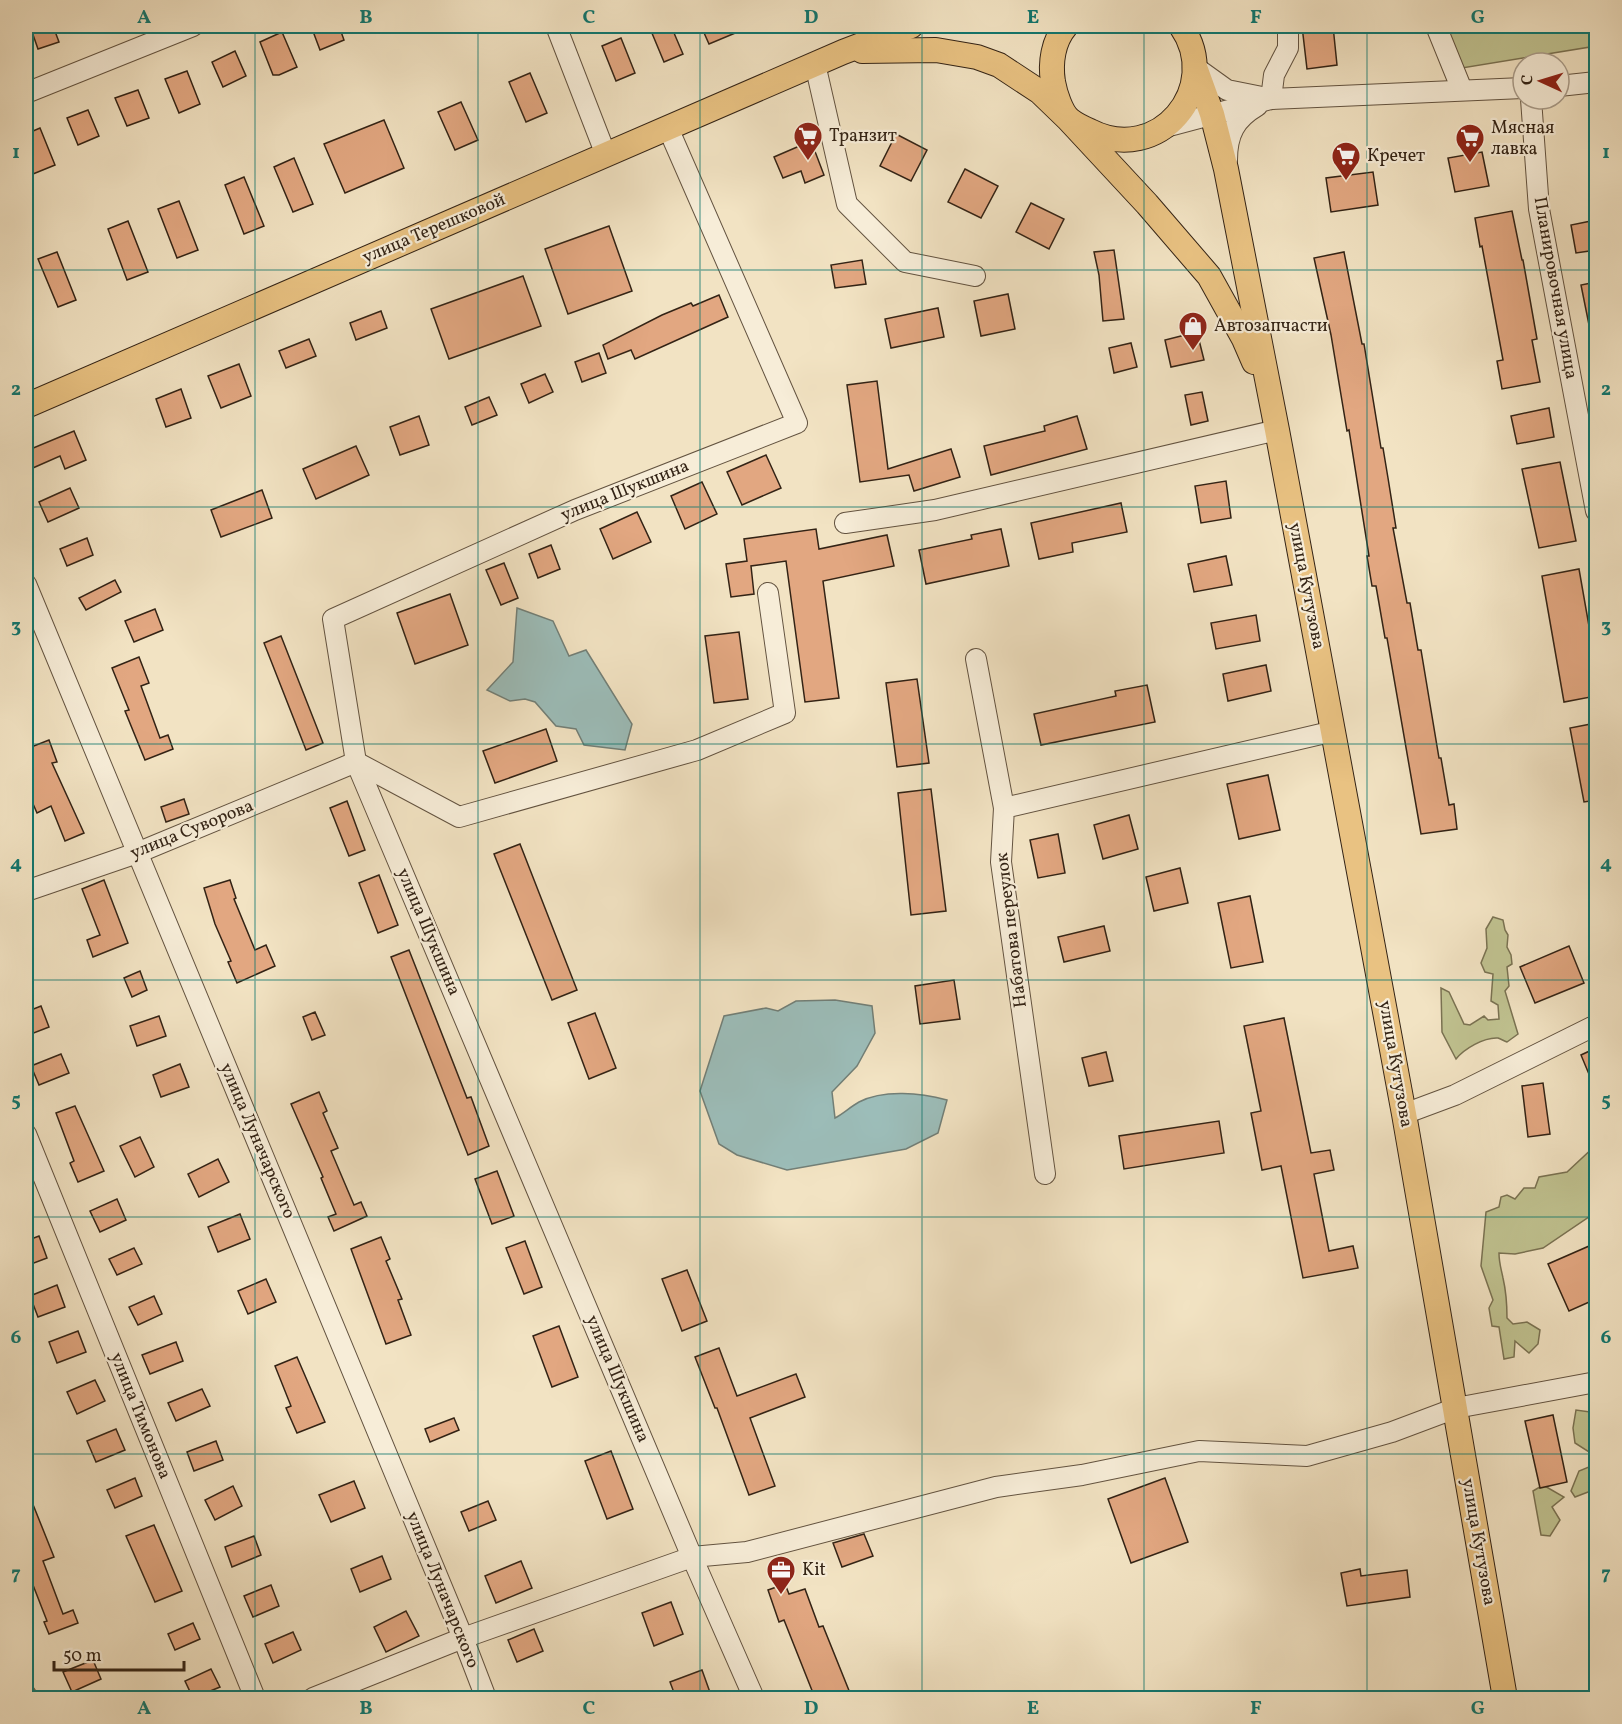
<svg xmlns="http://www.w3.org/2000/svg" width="1622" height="1724" font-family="Vollkorn,serif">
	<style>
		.green { fill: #c0c290; stroke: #7a7252; stroke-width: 1.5 }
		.water { fill: #9cbdb9; stroke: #727f77; stroke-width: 1.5 }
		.building { fill: #e2a781; stroke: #332315; stroke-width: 1.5 }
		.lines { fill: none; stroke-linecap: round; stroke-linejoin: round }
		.minor-casing { stroke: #635340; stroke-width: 22 }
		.major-casing { stroke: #332315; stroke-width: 26 }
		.minor { stroke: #f7edd8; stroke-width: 20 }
		.major { stroke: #e9c282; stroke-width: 24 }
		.grid { fill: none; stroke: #0f766e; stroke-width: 1.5; stroke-opacity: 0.55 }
		.labels { text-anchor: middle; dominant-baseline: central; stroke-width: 4.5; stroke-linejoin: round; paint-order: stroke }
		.poi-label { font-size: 18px; fill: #332315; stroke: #f7edd8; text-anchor: start }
		.street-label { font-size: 18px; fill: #332315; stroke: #f7edd8 }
		.neatline { fill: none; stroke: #0f766e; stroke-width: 2 }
		.grid-label { font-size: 20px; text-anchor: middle; font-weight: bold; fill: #0f766e }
	</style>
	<rect width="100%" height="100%" fill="#f2e3c3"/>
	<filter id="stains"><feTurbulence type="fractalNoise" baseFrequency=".00333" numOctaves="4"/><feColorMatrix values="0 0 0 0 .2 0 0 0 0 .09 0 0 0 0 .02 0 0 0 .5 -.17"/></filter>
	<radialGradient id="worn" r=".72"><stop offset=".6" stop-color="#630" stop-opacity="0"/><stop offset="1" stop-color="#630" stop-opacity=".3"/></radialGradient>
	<!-- green -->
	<g class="green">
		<path d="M1446,26H1596V46L1462,68Z"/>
		<path d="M1493,917L1503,920L1505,930L1508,935L1507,947L1511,955L1512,964L1507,967L1509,986L1505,991L1518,1034L1507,1042C1504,1041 1501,1039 1498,1038C1484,1037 1464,1049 1456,1059L1442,1032L1441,988L1449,992L1464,1024L1470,1025L1484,1016L1488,1020L1499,1019L1498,1005L1491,1001L1493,974L1485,972L1481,963L1487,948L1486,929Z"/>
		<path d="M1596,1145V1212L1543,1248L1515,1254L1499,1253C1499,1263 1501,1268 1503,1278C1506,1291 1507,1304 1507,1318L1513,1324L1527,1322L1540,1330L1538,1344L1529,1353L1515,1341L1514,1357L1504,1359L1499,1327L1492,1326L1489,1308L1493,1300L1481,1266L1486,1212L1499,1207L1501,1197L1507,1195L1515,1199L1524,1188H1535L1539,1177L1567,1172Z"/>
		<path d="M1596,1403V1450L1589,1452L1575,1443L1573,1428L1576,1410L1590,1412Z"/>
		<path d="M1596,1464V1489L1575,1497L1571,1491L1579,1471Z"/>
		<path d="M1543,1485L1564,1497L1552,1507L1560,1520L1550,1536L1541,1535L1533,1491Z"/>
	</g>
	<!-- water -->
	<g class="water">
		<path d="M517,608L553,621L569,656L586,650L632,724L625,750L584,745L576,729L556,726L535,702L525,699L510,701L487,690L513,662Z"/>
		<path d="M835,1000L872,1006L875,1033L857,1066L832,1092L835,1118C843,1114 850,1107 859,1102C884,1089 921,1093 947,1100L938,1133L906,1149L787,1170L737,1155L719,1144L700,1091L724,1016L766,1008L778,1011L796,1001Z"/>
	</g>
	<!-- building -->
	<g class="building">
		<path d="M30,26H53L59,42L38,49Z"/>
		<path d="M311,26H339L344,40L320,50Z"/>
		<path d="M649,26H671L683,54L664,62Z"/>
		<path d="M701,26H752L709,44Z"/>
		<path d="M1302,26H1333L1337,65L1307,69Z"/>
		<path d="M282,32L297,67L279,75H273L260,42Z"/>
		<path d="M621,38L635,73L616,81L602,46Z"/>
		<path d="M235,51L246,76L223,87L212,62Z"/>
		<path d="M187,71L200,104L179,113L165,79Z"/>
		<path d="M530,73L547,113L526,122L509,82Z"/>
		<path d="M138,90L149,118L127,126L115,98Z"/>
		<path d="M461,102L478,140L455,150L438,112Z"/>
		<path d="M88,110L99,136L78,145L67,118Z"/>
		<path d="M384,120L404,168L345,193L324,144Z"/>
		<path d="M40,128L55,165L33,174L26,156V134Z"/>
		<path d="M896,134L927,150L911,181L880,166Z"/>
		<path d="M811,141L824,175L805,183L801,171L783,178L774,157Z"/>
		<path d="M1482,152L1489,186L1455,192L1448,158Z"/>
		<path d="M294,158L313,204L293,212L274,167Z"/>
		<path d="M965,169L998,186L981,218L948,202Z"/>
		<path d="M1373,172L1378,205L1331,212L1326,178Z"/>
		<path d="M244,177L264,226L244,234L225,185Z"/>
		<path d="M179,201L198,250L177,258L158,209Z"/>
		<path d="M1031,203L1064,219L1049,249L1016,232Z"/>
		<path d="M1512,211L1522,260H1523L1537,339L1532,340L1540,382L1502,389L1497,361L1503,360L1482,246L1480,247L1475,218Z"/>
		<path d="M1596,220V250L1576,253L1571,225Z"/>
		<path d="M128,221L148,272L127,280L108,229Z"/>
		<path d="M609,226L632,291L568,314L545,249Z"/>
		<path d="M1114,250L1124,319L1103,321L1099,275L1094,252Z"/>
		<path d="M57,252L76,300L58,307L38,259Z"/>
		<path d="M1344,252L1362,344H1364L1381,448H1383L1388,478L1396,528H1393L1407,603H1410L1418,650H1421L1439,758H1441L1449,805L1454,804L1457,829L1421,834L1387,638H1385L1376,586H1372L1367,556H1369L1349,430L1347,431L1331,335L1314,258Z"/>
		<path d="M862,260L866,284L835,288L831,265Z"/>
		<path d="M523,276L541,326L449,359L431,309Z"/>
		<path d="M1596,282V329L1590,330L1581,285Z"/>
		<path d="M1008,294L1015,329L981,336L974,301Z"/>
		<path d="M719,295L728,317L635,359L631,350L608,359L603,345L662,315L691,303L693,306Z"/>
		<path d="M938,308L944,337L891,348L885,319Z"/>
		<path d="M381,311L387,328L356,340L350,323Z"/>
		<path d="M1197,332L1204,360L1171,367L1165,340Z"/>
		<path d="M309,339L316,356L286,368L279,351Z"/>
		<path d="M1131,343L1137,367L1114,373L1109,348Z"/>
		<path d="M599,353L606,373L582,382L575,362Z"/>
		<path d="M239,364L251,396L221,408L208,376Z"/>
		<path d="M545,374L553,392L529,403L521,384Z"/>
		<path d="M877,381L888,469L951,449L960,477L914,491L909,475L860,482L847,385Z"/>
		<path d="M181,389L191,418L166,427L156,399Z"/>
		<path d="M1202,392L1208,421L1191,425L1185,395Z"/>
		<path d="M489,397L497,415L472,425L465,407Z"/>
		<path d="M1549,408L1554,437L1517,444L1511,416Z"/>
		<path d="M419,416L429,445L400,455L390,427Z"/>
		<path d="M1077,416L1087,449L991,475L984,446L1045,431L1044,426Z"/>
		<path d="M74,431L86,460L65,469L60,456L26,471V451Z"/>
		<path d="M356,446L369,475L316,499L303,469Z"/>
		<path d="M766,455L781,488L742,505L727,472Z"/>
		<path d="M1560,462L1576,541L1539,548L1522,469Z"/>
		<path d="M1226,481L1231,518L1201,523L1195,486Z"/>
		<path d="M702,482L717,514L685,529L671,496Z"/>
		<path d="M70,488L79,508L48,522L39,502Z"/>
		<path d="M262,490L272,518L221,537L211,510Z"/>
		<path d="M1121,503L1127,532L1072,543L1073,552L1039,559L1031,523Z"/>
		<path d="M637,512L651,542L613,559L600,529Z"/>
		<path d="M816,529L819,549L887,535L894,566L823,581L839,698L805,702L786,561L751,566L754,594L731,597L726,564L747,561L744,539Z"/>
		<path d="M1001,529L1009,566L926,584L919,550L972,539L971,535Z"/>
		<path d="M87,538L93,555L67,566L60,549Z"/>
		<path d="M551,545L560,569L538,578L529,554Z"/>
		<path d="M1226,556L1232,585L1194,592L1188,564Z"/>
		<path d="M504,563L518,598L501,605L486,570Z"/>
		<path d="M1579,569L1596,666V696L1564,702L1542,576Z"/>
		<path d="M115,580L121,592L86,610L79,598Z"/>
		<path d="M450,594L468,645L415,664L397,613Z"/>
		<path d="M155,609L163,630L134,642L125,621Z"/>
		<path d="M1256,615L1260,641L1216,649L1211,623Z"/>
		<path d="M739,632L748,699L714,703L705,636Z"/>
		<path d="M281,636L323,743L306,750L264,643Z"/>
		<path d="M139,657L149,683L141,686L160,738L168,735L173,749L145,760L125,711L129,710L112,668Z"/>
		<path d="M1266,665L1271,691L1228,701L1223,674Z"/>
		<path d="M917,679L929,763L897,767L886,683Z"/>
		<path d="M1147,685L1155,722L1041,745L1034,714L1116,696L1115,691Z"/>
		<path d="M1596,723V800L1584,802L1570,728Z"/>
		<path d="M546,729L557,761L495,783L483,751Z"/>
		<path d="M49,740L57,762L52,763L84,833L65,841L51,806L37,813L27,790L32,788L26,771V749Z"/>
		<path d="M1268,775L1280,830L1239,839L1227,784Z"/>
		<path d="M931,789L946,911L911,915L898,793Z"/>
		<path d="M184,799L189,814L166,822L161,807Z"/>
		<path d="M347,801L365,850L349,856L330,808Z"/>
		<path d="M1129,815L1138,849L1103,859L1094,825Z"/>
		<path d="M1058,834L1065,873L1038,878L1030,840Z"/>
		<path d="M520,844L577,990L552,1000L494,854Z"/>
		<path d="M1180,868L1188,903L1154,911L1146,877Z"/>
		<path d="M379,875L398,925L378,933L359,883Z"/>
		<path d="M104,880L128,943L93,957L87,940L100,935L82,889Z"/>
		<path d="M230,880L236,898L234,899L255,950L266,945L275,966L237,983L228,962L231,961L215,924L204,888Z"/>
		<path d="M1250,896L1263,962L1231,968L1218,903Z"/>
		<path d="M1104,926L1110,951L1064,962L1058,937Z"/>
		<path d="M1569,946L1584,983L1535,1003L1520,967Z"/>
		<path d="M409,950L467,1098L471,1097L489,1146L468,1155L391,957Z"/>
		<path d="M140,971L147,990L132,997L124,978Z"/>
		<path d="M954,980L960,1019L920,1024L915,986Z"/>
		<path d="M41,1006L49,1027L26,1036V1012Z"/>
		<path d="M315,1012L325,1035L312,1040L303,1017Z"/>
		<path d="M595,1013L616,1068L589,1079L568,1023Z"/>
		<path d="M159,1016L166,1036L137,1046L130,1026Z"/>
		<path d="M1284,1018L1311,1153L1330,1150L1334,1170L1314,1174L1329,1251L1353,1246L1358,1268L1303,1278L1281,1166L1262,1170L1251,1113L1261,1111L1244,1026Z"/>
		<path d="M1596,1048V1091L1581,1055Z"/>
		<path d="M1106,1052L1113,1081L1089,1086L1082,1058Z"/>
		<path d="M61,1054L69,1073L39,1085L31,1066Z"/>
		<path d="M180,1064L189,1087L161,1097L153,1075Z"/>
		<path d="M1543,1083L1550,1134L1528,1137L1522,1086Z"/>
		<path d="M319,1092L327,1111L323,1113L338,1148L331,1151L354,1205L361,1202L367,1216L334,1231L328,1217L336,1214L321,1178L323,1177L291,1104Z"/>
		<path d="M75,1106L104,1171L78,1182L70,1163L74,1161L56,1113Z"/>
		<path d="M1219,1121L1224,1153L1124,1169L1119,1136Z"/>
		<path d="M140,1137L154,1167L135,1177L120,1146Z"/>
		<path d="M218,1159L229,1182L199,1197L188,1174Z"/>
		<path d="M497,1171L514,1216L492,1224L475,1179Z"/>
		<path d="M117,1199L126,1220L100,1232L90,1211Z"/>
		<path d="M240,1214L250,1239L218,1252L208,1227Z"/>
		<path d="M39,1236L47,1258L26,1266V1241Z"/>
		<path d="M381,1237L390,1259L386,1261L402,1299L398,1300L411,1335L386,1344L351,1249Z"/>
		<path d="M525,1241L542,1287L524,1294L506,1248Z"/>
		<path d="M1596,1243V1299L1569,1311L1548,1264Z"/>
		<path d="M134,1248L142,1264L117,1275L109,1259Z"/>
		<path d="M687,1270L707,1321L682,1331L662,1279Z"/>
		<path d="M266,1279L276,1302L248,1314L238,1291Z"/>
		<path d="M57,1285L65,1307L38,1317L30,1296Z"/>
		<path d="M154,1296L162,1314L138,1325L129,1307Z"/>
		<path d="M559,1326L578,1377L552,1387L533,1336Z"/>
		<path d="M78,1331L86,1352L57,1363L49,1342Z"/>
		<path d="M176,1342L183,1361L150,1374L142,1355Z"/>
		<path d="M719,1348L737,1396L796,1374L805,1397L750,1418L775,1486L749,1495L717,1408H715L695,1357Z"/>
		<path d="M297,1357L325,1422L297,1433L286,1408L291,1406L275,1366Z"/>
		<path d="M95,1380L105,1401L77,1414L67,1392Z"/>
		<path d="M202,1389L210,1406L176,1421L168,1403Z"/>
		<path d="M1553,1415L1567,1482L1540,1488L1525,1421Z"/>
		<path d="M454,1418L459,1430L430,1442L425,1429Z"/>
		<path d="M116,1429L125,1450L96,1462L87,1441Z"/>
		<path d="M216,1441L223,1460L194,1471L187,1452Z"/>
		<path d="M611,1451L633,1509L607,1519L585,1461Z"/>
		<path d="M135,1478L142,1496L115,1508L107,1490Z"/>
		<path d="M1165,1478L1188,1542L1131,1563L1108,1499Z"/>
		<path d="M354,1481L365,1508L331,1522L319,1495Z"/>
		<path d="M233,1486L242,1506L215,1520L205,1500Z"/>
		<path d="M26,1487L54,1557L43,1561L63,1614L73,1610L78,1623L49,1634L44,1622L47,1621L26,1567Z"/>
		<path d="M488,1501L496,1520L469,1531L461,1512Z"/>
		<path d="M154,1525L182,1591L155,1602L126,1536Z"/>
		<path d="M864,1534L873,1556L842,1567L833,1543Z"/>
		<path d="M254,1536L261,1555L232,1567L225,1547Z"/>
		<path d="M382,1556L391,1579L360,1592L351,1569Z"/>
		<path d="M521,1561L532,1588L496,1603L485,1576Z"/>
		<path d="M1360,1569L1361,1576L1407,1570L1410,1597L1347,1606L1341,1573Z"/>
		<path d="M785,1584L789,1594L805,1589L819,1627L823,1626L852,1698H815L784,1620L779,1622L768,1590Z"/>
		<path d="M271,1585L279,1606L253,1617L244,1596Z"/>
		<path d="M671,1602L683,1634L654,1646L642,1613Z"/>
		<path d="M406,1611L419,1636L386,1652L374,1627Z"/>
		<path d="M193,1623L200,1639L175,1650L168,1634Z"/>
		<path d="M534,1629L543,1651L517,1662L508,1640Z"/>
		<path d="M293,1632L301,1650L273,1663L265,1644Z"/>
		<path d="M93,1660L101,1679L72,1692L63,1672Z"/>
		<path d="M211,1669L220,1687L193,1698L185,1681Z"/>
		<path d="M702,1670L712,1698H676L670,1682Z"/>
	</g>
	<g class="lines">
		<!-- minor casing -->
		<g class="minor-casing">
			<g id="minor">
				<path d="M556,26L606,155"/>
				<path d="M1436,26L1462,90"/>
				<path d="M815,64L847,204L905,262L975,276"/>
				<path d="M1195,67L1227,90L1262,97"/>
				<path d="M1559,86L1596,82"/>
				<path d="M26,93L193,26"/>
				<path d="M1271,99L1274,75L1288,48V26"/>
				<path d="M1531,99L1539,209L1596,511"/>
				<path d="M1165,127L1271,99L1523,88"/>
				<path d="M668,128L797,423L575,510L333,619L356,762L692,1557L754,1698"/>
				<path d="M1227,160C1227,134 1235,119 1257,106"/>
				<path d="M845,523L935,510L1277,430"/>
				<path d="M26,584L463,1638L486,1698"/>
				<path d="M976,659L1004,808"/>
				<path d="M26,891L137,853L356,762L459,817L697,750L785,713L768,593"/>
				<path d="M1404,1114L1455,1095L1596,1025"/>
				<path d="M26,1134L255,1698"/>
				<path d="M1045,1174L1001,862L1004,808L1334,731"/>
				<path d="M26,1695L27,1698"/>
				<path d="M313,1698L463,1638L692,1557L747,1552L996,1487L1082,1475L1199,1451L1307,1456L1392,1432L1456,1408L1596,1382"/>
			</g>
		</g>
		<!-- major casing -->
		<g class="major-casing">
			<g id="major">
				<path d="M1066,26C1053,41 1050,63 1053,82C1055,93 1061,113 1070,120C1075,124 1083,128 1090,131C1158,166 1224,88 1181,26"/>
				<path d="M862,51L936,50L977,57L999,65L1040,92L1068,119L1147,204L1209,276L1244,339L1254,362"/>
				<path d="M1195,67L1212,114L1226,169L1277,430L1404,1114L1505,1698"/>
				<path d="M26,406L843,52L911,26"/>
			</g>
		</g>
		<!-- minor -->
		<use href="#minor" class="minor"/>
		<!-- major -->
		<use href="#major" class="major"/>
	</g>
	<!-- grid -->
	<path class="grid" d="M255,26V1698M478,26V1698M700,26V1698M922,26V1698M1144,26V1698M1367,26V1698M26,270H1596M26,507H1596M26,744H1596M26,980H1596M26,1217H1596M26,1454H1596"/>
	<!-- icons -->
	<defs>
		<g id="supermarket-pin" transform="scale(1.5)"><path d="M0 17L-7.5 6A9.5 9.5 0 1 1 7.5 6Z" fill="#8f2418" stroke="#f7edd8"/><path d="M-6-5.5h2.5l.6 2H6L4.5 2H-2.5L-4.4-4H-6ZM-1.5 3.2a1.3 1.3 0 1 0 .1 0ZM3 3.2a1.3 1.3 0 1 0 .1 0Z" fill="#fff"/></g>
		<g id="shop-pin" transform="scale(1.5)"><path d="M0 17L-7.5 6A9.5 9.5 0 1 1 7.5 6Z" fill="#8f2418" stroke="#f7edd8"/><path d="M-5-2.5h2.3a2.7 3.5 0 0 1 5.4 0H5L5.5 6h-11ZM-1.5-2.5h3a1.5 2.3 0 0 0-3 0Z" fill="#fff"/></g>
		<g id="office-pin" transform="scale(1.5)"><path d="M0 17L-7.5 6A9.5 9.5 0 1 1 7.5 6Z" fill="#8f2418" stroke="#f7edd8"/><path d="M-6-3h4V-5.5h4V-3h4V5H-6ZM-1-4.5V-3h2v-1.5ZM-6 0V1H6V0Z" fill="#fff"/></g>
	</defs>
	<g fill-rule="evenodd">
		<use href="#supermarket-pin" x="808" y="136"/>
		<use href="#supermarket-pin" x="1470" y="138"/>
		<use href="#supermarket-pin" x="1346" y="156"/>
		<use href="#shop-pin" x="1193" y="326"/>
		<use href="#office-pin" x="781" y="1570"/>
	</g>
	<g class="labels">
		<!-- poi labels -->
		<g class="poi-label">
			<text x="1491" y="128">Мясная<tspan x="1491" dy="21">лавка</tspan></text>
			<text x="829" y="136">Транзит</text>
			<text x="1367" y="156">Кречет</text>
			<text x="1214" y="326">Автозапчасти</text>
			<text x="802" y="1570">Kit</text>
		</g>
		<!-- street labels -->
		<g class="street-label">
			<text transform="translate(434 229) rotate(-23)">улица Терешковой</text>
			<text transform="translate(1555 288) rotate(80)">Планировочная улица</text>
			<text transform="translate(625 491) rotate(-22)">улица Шукшина</text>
			<text transform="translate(1306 586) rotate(79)">улица Кутузова</text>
			<text transform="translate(192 830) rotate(-22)">улица Суворова</text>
			<text transform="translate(1012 930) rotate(-97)">Набатова переулок</text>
			<text transform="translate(428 932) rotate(67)">улица Шукшина</text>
			<text transform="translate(1395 1064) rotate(80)">улица Кутузова</text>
			<text transform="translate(257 1141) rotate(67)">улица Луначарского</text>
			<text transform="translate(617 1379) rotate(67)">улица Шукшина</text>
			<text transform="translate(140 1416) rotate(68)">улица Тимонова</text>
			<text transform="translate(1478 1542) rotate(80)">улица Кутузова</text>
			<text transform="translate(442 1590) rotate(68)">улица Луначарского</text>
		</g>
	</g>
	<!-- margin -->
	<rect width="1622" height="1724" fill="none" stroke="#f2e3c3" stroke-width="66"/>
	<!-- north arrow -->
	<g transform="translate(1541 81) rotate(274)"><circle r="28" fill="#f7edd8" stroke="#a99c8a" stroke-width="1.5"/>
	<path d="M0-4.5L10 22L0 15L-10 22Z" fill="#8f2418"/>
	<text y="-9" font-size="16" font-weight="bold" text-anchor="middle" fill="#332315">С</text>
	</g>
	<!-- scale -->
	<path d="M54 1661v9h130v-9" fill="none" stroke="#332315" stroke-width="3"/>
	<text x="63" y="1661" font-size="18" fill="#332315" stroke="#f7edd8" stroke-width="4.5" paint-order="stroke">50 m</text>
	<rect x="33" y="33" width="1556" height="1658" class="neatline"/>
	<g class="grid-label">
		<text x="144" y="23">A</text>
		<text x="366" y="23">B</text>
		<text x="589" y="23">C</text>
		<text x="811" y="23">D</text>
		<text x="1033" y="23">E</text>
		<text x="1256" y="23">F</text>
		<text x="1478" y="23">G</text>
		<text x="16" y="158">1</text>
		<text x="1606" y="158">1</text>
		<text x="16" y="395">2</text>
		<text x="1606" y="395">2</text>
		<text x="16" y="632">3</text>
		<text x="1606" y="632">3</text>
		<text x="16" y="869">4</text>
		<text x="1606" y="869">4</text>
		<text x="16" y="1106">5</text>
		<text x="1606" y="1106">5</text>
		<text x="16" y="1343">6</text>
		<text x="1606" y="1343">6</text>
		<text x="16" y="1579">7</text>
		<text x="1606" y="1579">7</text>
		<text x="144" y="1714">A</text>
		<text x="366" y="1714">B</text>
		<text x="589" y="1714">C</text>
		<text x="811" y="1714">D</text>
		<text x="1033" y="1714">E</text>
		<text x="1256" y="1714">F</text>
		<text x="1478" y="1714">G</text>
	</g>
	<rect width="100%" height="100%" filter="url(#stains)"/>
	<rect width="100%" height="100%" fill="url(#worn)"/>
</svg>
